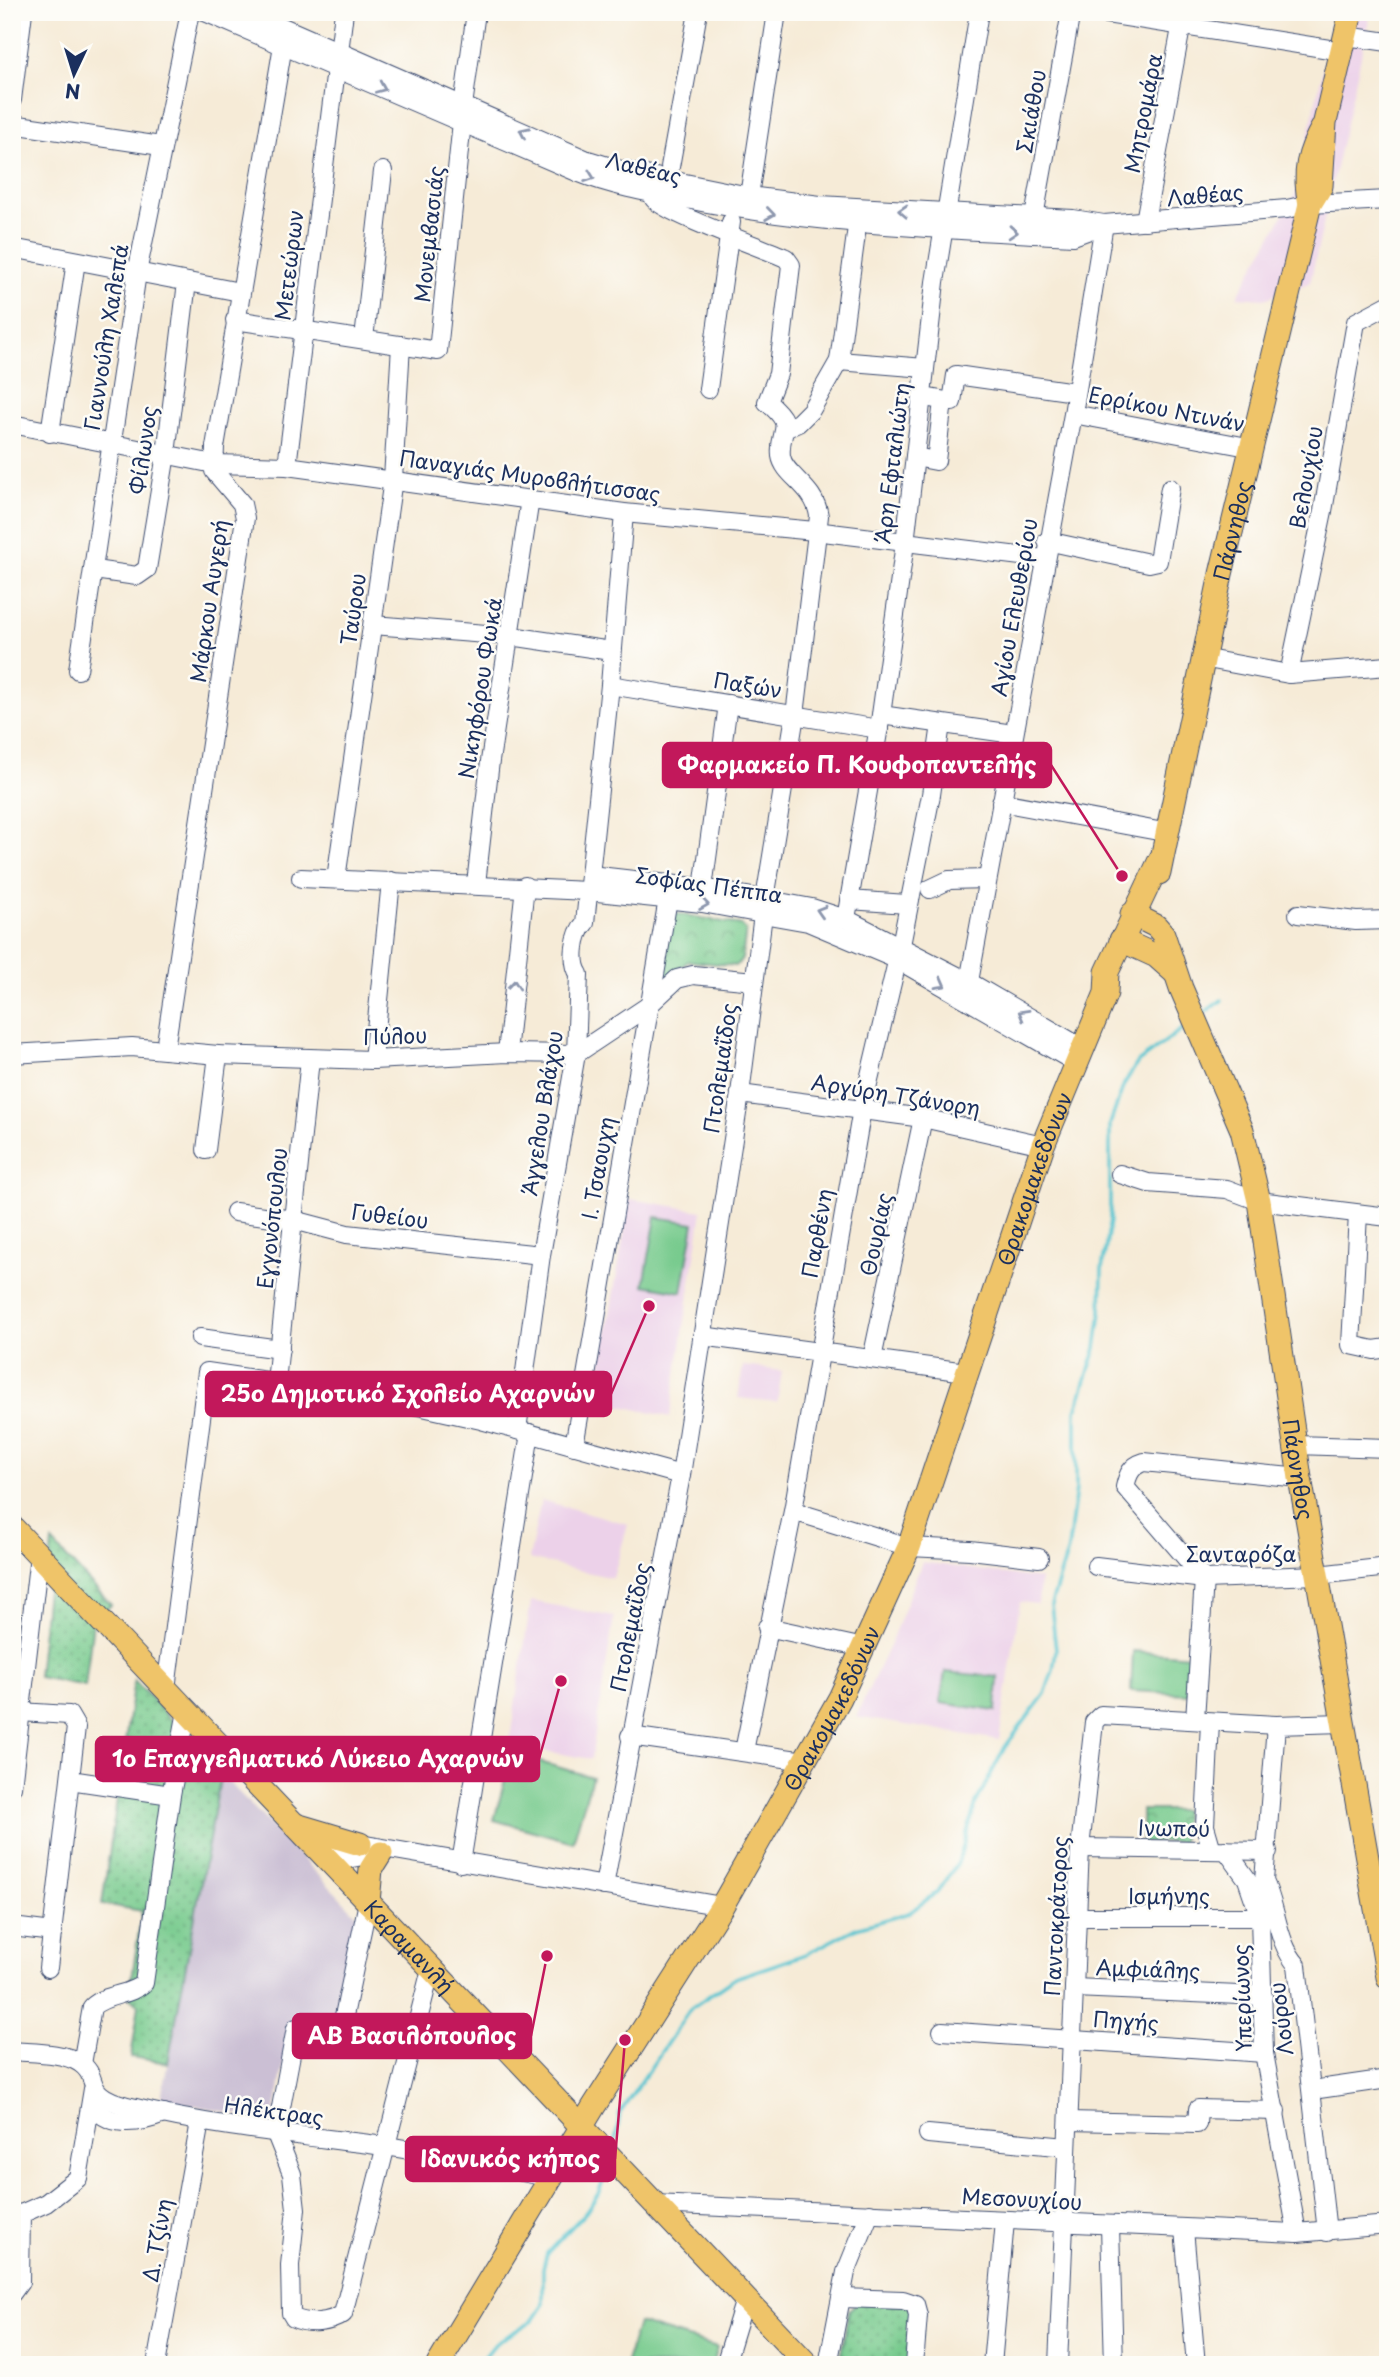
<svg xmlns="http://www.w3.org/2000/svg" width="1400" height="2377" font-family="'Playpen Sans',sans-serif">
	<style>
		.built { fill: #ecd1e9 }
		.industrial { fill: #cbbfd4 }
		.grass { fill: url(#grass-dots); stroke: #4a7d76; stroke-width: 2 }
		.park { fill: url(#park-crowns); stroke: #4a7d76; stroke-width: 2 }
		.pitch { fill: #78cb8e; stroke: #4a7d76; stroke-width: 2 }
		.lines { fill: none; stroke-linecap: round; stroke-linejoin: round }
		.stream { stroke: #59c5d1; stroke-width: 3.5 }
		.minor-casing { stroke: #3c4b70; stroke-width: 20 }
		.major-casing { stroke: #3c4b70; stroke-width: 25 }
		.minor { stroke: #fff; stroke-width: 18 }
		.major { stroke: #efc469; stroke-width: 23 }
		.oneway { stroke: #8d97ae }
		.labels { text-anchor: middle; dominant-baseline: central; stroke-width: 5; stroke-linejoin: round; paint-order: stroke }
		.street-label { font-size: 21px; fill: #1b2f5e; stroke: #fdfcf7 }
		.leader { fill: none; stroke: #c2185b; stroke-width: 2.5 }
		.callout-dot { fill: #c2185b; stroke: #fdfcf7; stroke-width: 2.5 }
		.callout { fill: #c2185b; stroke: #c2185b; stroke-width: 2.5 }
		.callout-label { font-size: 23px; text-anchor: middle; font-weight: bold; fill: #fff }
	</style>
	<defs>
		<pattern id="grass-dots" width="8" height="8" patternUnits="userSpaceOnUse" patternTransform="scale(1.75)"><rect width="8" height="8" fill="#78cb8e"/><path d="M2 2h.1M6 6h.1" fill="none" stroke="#62a577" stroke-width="1.8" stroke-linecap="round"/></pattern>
		<pattern id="park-crowns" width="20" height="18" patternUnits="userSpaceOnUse" patternTransform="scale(1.75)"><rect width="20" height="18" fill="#78cb8e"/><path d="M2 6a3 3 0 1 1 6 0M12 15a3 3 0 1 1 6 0" fill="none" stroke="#62a577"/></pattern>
	</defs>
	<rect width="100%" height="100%" fill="#fdfcf7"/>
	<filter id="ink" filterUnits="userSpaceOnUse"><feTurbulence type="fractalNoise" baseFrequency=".0143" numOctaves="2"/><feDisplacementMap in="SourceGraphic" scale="14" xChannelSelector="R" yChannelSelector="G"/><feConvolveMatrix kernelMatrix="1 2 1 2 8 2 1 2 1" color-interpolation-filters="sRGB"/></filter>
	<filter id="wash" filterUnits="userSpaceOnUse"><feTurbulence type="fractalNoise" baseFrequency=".00686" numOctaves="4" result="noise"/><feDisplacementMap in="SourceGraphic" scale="28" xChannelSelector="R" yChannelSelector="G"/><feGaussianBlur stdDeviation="1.57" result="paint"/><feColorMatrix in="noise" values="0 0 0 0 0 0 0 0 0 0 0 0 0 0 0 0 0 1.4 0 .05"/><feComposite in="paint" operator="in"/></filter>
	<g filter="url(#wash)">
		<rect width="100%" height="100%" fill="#f6ebd7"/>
		<!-- built -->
		<g class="built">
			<path d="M1336,12H1371L1310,283L1264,299L1237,297L1295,194Z"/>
			<path d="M630,1199L702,1211L670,1417L595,1400Z"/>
			<path d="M743,1366L782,1371L777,1402L738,1398Z"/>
			<path d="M541,1500L628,1524L613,1578L529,1559Z"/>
			<path d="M922,1562L1040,1579L1038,1604L1020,1602L999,1740L856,1717L890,1644Z"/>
			<path d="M531,1601L614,1617L591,1759L509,1745Z"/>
		</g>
		<!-- industrial -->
		<path class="industrial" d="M221,1774L359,1917L337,2033L291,2024L273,2122L161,2098Z"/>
		<!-- grass -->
		<g class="grass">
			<path d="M52,1542L111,1605L93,1622L85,1686L38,1677Z"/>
			<path d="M134,1680L221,1774L168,2063L131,2057L139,2005L129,1997L142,1911L102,1904Z"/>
			<path d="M858,2301L908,2305L915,2313L912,2365H839L849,2310Z"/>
		</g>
		<!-- park -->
		<g class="park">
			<path d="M673,913L741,925L746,930L742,959L736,966L689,961L660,982Z"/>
			<rect x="1142" y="1810" width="41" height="32"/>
		</g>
		<!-- pitch -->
		<g class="pitch">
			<path d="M656,1217L694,1223L682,1292L644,1285Z"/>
			<path d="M1133,1651L1190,1656L1188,1694L1131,1691Z"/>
			<path d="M945,1672L998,1677L996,1711L940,1703Z"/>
			<path d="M512,1754L592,1777L573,1842L494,1820Z"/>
			<path d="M638,2323L717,2347L712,2365H625Z"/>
		</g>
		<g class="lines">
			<!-- stream -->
			<g class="stream">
				<path d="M1201,1015L1222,1000"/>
				<path d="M614,2150L620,2113L691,2008L735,1978L806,1954L856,1928L909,1913L937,1892L958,1863L976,1803L1005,1747L1045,1694L1053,1670L1056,1650L1051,1605L1068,1550L1076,1489V1411L1096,1348L1101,1312L1102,1269L1110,1221V1124L1124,1084L1138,1062L1189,1024"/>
				<path d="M478,2365L495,2344L533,2320L543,2305V2269L547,2253L586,2212L598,2194L608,2167"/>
			</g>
		</g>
	</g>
	<g filter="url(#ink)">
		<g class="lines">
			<!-- minor casing -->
			<g class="minor-casing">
				<g id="minor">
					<path d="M205,12L577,172C614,187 652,193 691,200C817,225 945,229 1073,236L1100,226"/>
					<path d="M248,12L585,159L621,170L749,196L820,205L1073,219L1104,224L1287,209L1310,204L1388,200"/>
					<path d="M1094,12L1342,51"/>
					<path d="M1346,36L1388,42"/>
					<path d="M339,52L344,12"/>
					<path d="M12,100L23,12"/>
					<path d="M463,106L476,12"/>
					<path d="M12,124L161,146"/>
					<path d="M670,167L698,12"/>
					<path d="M749,196L777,12"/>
					<path d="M1034,217L1071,12"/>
					<path d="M1145,221L1184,12"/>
					<path d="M12,248L240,292"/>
					<path d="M235,320L438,351L462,122"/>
					<path d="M364,339L383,171"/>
					<path d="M839,361L925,368"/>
					<path d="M708,389L731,222"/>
					<path d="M924,397L952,402L956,375L1075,392"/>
					<path d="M1073,414L1253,448"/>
					<path d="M12,424L214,464L287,466L624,513L815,531L1044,559"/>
					<path d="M787,428L798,423L811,410L839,361L859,212"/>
					<path d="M50,433L76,261"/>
					<path d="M915,457L936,461L943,401"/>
					<path d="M287,466L336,69"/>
					<path d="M1047,541L1149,563L1158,561L1170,488"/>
					<path d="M94,570L137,576L147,569L166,454L187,282"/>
					<path d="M373,625L511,636L611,651"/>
					<path d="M1202,658L1289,674L1388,666"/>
					<path d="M78,670L137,273L190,12"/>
					<path d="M1289,674L1323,511L1356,322L1388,305"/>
					<path d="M610,685L879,729"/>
					<path d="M881,715L1013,734"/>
					<path d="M1001,802L1169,833"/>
					<path d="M590,875L703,888L812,908L846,919L969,982L1082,1048"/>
					<path d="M301,878L588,891L702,903L808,922L898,960L1075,1062"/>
					<path d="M336,879L393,479L401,345"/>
					<path d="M476,884L490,761L530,499"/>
					<path d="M703,888L728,704"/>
					<path d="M930,889L949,880L987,879"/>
					<path d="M849,900L907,904"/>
					<path d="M1298,914L1356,921L1388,920"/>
					<path d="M846,919L881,715L905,543L935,282L979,12"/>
					<path d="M966,998L1073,414L1104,224"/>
					<path d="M165,1049L245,518L242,504L214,471L215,447L283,45"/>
					<path d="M507,1053L525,886"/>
					<path d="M12,1054L132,1047L218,1055L373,1060L507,1053L576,1054L648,1006L677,979L693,975L754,981"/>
					<path d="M373,1060L391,881"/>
					<path d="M740,1094L923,1118L1043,1145"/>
					<path d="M206,1150L218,1055"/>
					<path d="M1120,1174L1148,1183L1227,1189L1259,1201L1388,1217"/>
					<path d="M235,1212L294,1220L347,1234L541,1255"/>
					<path d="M1358,1214L1351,1345L1374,1350L1388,1348"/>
					<path d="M702,1336L966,1372"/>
					<path d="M200,1338L280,1349"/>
					<path d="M872,1359L923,1118"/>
					<path d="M276,1382L310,1059"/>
					<path d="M517,1430L541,1255L576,1054L579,974C571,962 574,934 585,923L610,685L624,513"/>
					<path d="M1296,1445L1388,1448"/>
					<path d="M574,1446L668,899"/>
					<path d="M793,1511L909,1547L970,1550L1039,1558"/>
					<path d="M1096,1566L1204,1579L1318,1575L1388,1567"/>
					<path d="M767,1627L864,1648"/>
					<path d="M166,1689L207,1372L382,1398L481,1420L681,1475"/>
					<path d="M20,1712L69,1715L76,1727L48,1968"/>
					<path d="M1195,1719L1204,1579L1125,1487C1128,1474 1131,1466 1144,1462L1300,1478"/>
					<path d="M1210,1722L1205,1826L1212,1850"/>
					<path d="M1276,1725L1264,1881C1277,1908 1277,1943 1297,1965L1327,2232"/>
					<path d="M630,1736L805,1761"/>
					<path d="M744,1751L793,1511L862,1109L901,945L931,795L941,724"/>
					<path d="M70,1780L171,1795"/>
					<path d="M12,1787L39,1555"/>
					<path d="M1080,1848L1268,1851"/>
					<path d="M1226,1850L1247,1879L1260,1917L1264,2053L1297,2233"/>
					<path d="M330,1862L385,1852"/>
					<path d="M329,1863L339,1852L360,1844L722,1906"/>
					<path d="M461,1863L530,1433"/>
					<path d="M604,1886L681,1475L740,1094L765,899L795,715L819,516C815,486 784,476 781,456C778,428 798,428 767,402L778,374L791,265L786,258C765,249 661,211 654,199L658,179"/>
					<path d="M368,1902L341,2030L335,2036L296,2028L276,2134L292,2174L296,2209L290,2265L291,2313L294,2318C309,2325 329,2323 343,2314L431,1969"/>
					<path d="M1078,1917H1260"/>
					<path d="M12,1927L53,1932"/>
					<path d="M1074,1988L1263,1996"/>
					<path d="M942,2031L1264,2053"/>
					<path d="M12,2051C32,2053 63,2052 80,2063C102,2078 80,2094 127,2106C212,2127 298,2135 385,2146C441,2154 496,2167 552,2178"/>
					<path d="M82,2064L92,2007C107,1993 130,1996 144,1983L171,1795L187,1711"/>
					<path d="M1312,2090L1388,2079"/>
					<path d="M91,2103C107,2129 139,2124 164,2114"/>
					<path d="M1069,2121L1197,2124L1198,2109L1276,2111"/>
					<path d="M928,2134L1067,2147"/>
					<path d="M654,2204L1297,2233L1388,2225"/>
					<path d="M12,2213L21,2214L20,2282L12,2293"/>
					<path d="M21,2214L46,2203L78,2178L93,2089"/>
					<path d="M1110,2226L1114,2365"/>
					<path d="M1184,2229L1196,2365"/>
					<path d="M842,2298L903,2300L915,2304L918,2315L914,2365"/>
					<path d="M156,2365L200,2122"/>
					<path d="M725,2365L745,2299"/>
					<path d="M828,2365L846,2272L870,2213"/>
					<path d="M992,2365L1005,2221"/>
					<path d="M1058,2365L1080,1848L1094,1722L1101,1715L1276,1725L1343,1723"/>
				</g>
			</g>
			<!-- major casing -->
			<g class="major-casing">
				<g id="major">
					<path d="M1310,204C1303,173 1308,152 1324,125"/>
					<path id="s1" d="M1159,873L1221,574L1310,204L1321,186L1325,122L1351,12"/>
					<path id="s2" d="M1132,914L1156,926L1163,934L1181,988L1242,1130L1259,1201L1300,1478L1388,1977"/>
					<path d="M1121,940L1156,956L1174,972"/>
					<path id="s3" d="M12,1527L808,2365"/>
					<path d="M296,1825L360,1844"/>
					<path d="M368,1902L371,1869L381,1853"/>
					<path id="s4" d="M438,2365L594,2106L722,1906L840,1698L909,1547L1043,1145L1106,993L1107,972L1160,860"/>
				</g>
			</g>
			<!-- minor -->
			<use href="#minor" class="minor"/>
			<!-- major -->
			<use href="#major" class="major"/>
		</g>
		<!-- one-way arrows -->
		<defs><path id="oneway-chevron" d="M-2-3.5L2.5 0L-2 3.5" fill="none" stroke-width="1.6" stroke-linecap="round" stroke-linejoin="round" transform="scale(1.75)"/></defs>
		<g class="oneway">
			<use href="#oneway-chevron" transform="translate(381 88) rotate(23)"/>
			<use href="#oneway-chevron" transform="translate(524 132) rotate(-156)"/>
			<use href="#oneway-chevron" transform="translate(590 177) rotate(20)"/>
			<use href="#oneway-chevron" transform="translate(903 211) rotate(-177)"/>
			<use href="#oneway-chevron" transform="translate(770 214) rotate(8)"/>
			<use href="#oneway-chevron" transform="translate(1013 232) rotate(4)"/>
			<use href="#oneway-chevron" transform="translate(704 904) rotate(8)"/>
			<use href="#oneway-chevron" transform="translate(821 911) rotate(-163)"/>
			<use href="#oneway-chevron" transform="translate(941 984) rotate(29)"/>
			<use href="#oneway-chevron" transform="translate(514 985) rotate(-84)"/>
			<use href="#oneway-chevron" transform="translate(1023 1014) rotate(-150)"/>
		</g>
	</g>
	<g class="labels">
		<!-- street labels -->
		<g class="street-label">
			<text transform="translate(1030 111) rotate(-80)">Σκιάθου</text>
			<text transform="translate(1142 113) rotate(-79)">Μητρομάρα</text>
			<text transform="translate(644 167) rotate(13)">Λαθέας</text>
			<text transform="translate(1205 194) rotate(-5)">Λαθέας</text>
			<text transform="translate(428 234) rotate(-84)">Μονεμβασιάς</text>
			<text transform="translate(288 265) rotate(-83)">Μετεώρων</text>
			<text transform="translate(105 337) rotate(-81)">Γιαννούλη Χαλεπά</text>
			<text transform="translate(1167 408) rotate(11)">Ερρίκου Ντινάν</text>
			<text transform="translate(142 450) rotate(-82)">Φίλωνος</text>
			<text transform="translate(891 463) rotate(-83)">Άρη Εφταλιώτη</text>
			<text transform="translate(530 475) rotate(8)">Παναγιάς Μυροβλήτισσας</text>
			<text transform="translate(1305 477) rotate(-80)">Βελουχίου</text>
			<text stroke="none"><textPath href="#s1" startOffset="350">Πάρνηθος</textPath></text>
			<text transform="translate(208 601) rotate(-82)">Μάρκου Αυγερή</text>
			<text transform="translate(1013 607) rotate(-80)">Αγίου Ελευθερίου</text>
			<text transform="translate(352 609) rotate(-82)">Ταύρου</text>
			<text transform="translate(748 684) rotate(9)">Παξών</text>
			<text transform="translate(479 688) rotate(-81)">Νικηφόρου Φωκά</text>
			<text transform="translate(709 884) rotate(8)">Σοφίας Πέππα</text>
			<text transform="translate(395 1035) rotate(-2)">Πύλου</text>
			<text transform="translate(719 1068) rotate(-82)">Πτολεμαΐδος</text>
			<text transform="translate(896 1094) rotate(9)">Αργύρη Τζάνορη</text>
			<text transform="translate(541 1113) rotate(-81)">Άγγελου Βλάχου</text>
			<text transform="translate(597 1168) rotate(-80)">Ι. Τσαουχη</text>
			<text stroke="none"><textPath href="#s4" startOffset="1334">Θρακομακεδόνων</textPath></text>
			<text transform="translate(390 1215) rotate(7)">Γυθείου</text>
			<text transform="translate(271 1218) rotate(-84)">Εγγονόπουλου</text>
			<text transform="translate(816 1233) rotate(-80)">Παρθένη</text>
			<text transform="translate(875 1234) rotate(-78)">Θουρίας</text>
			<text stroke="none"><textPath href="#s2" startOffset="593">Πάρνηθος</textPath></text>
			<text x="1241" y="1553">Σανταρόζα</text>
			<text transform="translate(629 1627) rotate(-79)">Πτολεμαΐδος</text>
			<text stroke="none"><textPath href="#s4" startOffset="766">Θρακομακεδόνων</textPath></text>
			<text transform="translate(1174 1827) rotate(1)">Ινωπού</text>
			<text x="1169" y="1895">Ισμήνης</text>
			<text transform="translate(1055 1916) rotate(-87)">Παντοκράτορος</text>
			<text stroke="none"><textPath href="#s3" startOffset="578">Καραμανλή</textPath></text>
			<text transform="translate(1148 1968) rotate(2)">Αμφιάλης</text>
			<text transform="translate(1241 1998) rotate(-92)">Υπερίωνος</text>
			<text transform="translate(1280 2019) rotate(-97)">Λούρου</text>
			<text transform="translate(1126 2020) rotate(4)">Πηγής</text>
			<text transform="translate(274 2110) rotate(8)">Ηλέκτρας</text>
			<text transform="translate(1022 2198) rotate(3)">Μεσονυχίου</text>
			<text transform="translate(156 2240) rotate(-80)">Δ. Τζίνη</text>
		</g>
	</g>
	<!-- callouts -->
	<path class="leader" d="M1122 876L1051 765M649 1306L611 1394M561 1681L539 1759M547 1956L531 2036M625 2040L615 2159"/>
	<g class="callout-dot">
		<circle cx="1122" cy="876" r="7"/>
		<circle cx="649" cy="1306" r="7"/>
		<circle cx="561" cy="1681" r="7"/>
		<circle cx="547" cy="1956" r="7"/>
		<circle cx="625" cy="2040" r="7"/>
	</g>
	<g class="callout">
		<rect x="663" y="743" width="388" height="44" rx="7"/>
		<rect x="206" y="1372" width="405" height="44" rx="7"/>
		<rect x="96" y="1737" width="443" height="44" rx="7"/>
		<rect x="293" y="2014" width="238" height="44" rx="7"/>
		<rect x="406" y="2137" width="209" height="44" rx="7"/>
	</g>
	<g class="callout-label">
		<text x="857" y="773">Φαρμακείο Π. Κουφοπαντελής</text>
		<text x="408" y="1402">25ο Δημοτικό Σχολείο Αχαρνών</text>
		<text x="318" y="1767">1ο Επαγγελματικό Λύκειο Αχαρνών</text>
		<text x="412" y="2044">ΑΒ Βασιλόπουλος</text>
		<text x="510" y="2167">Ιδανικός κήπος</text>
	</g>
	<!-- margin -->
	<rect width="1400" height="2377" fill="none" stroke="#fdfcf7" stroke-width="42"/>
	<!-- north arrow -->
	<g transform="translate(74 74) rotate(184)" stroke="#fdfcf7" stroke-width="5" paint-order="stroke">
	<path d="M0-5L12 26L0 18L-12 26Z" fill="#1b2f5e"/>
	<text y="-10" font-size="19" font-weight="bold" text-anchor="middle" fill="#1b2f5e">N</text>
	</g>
</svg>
